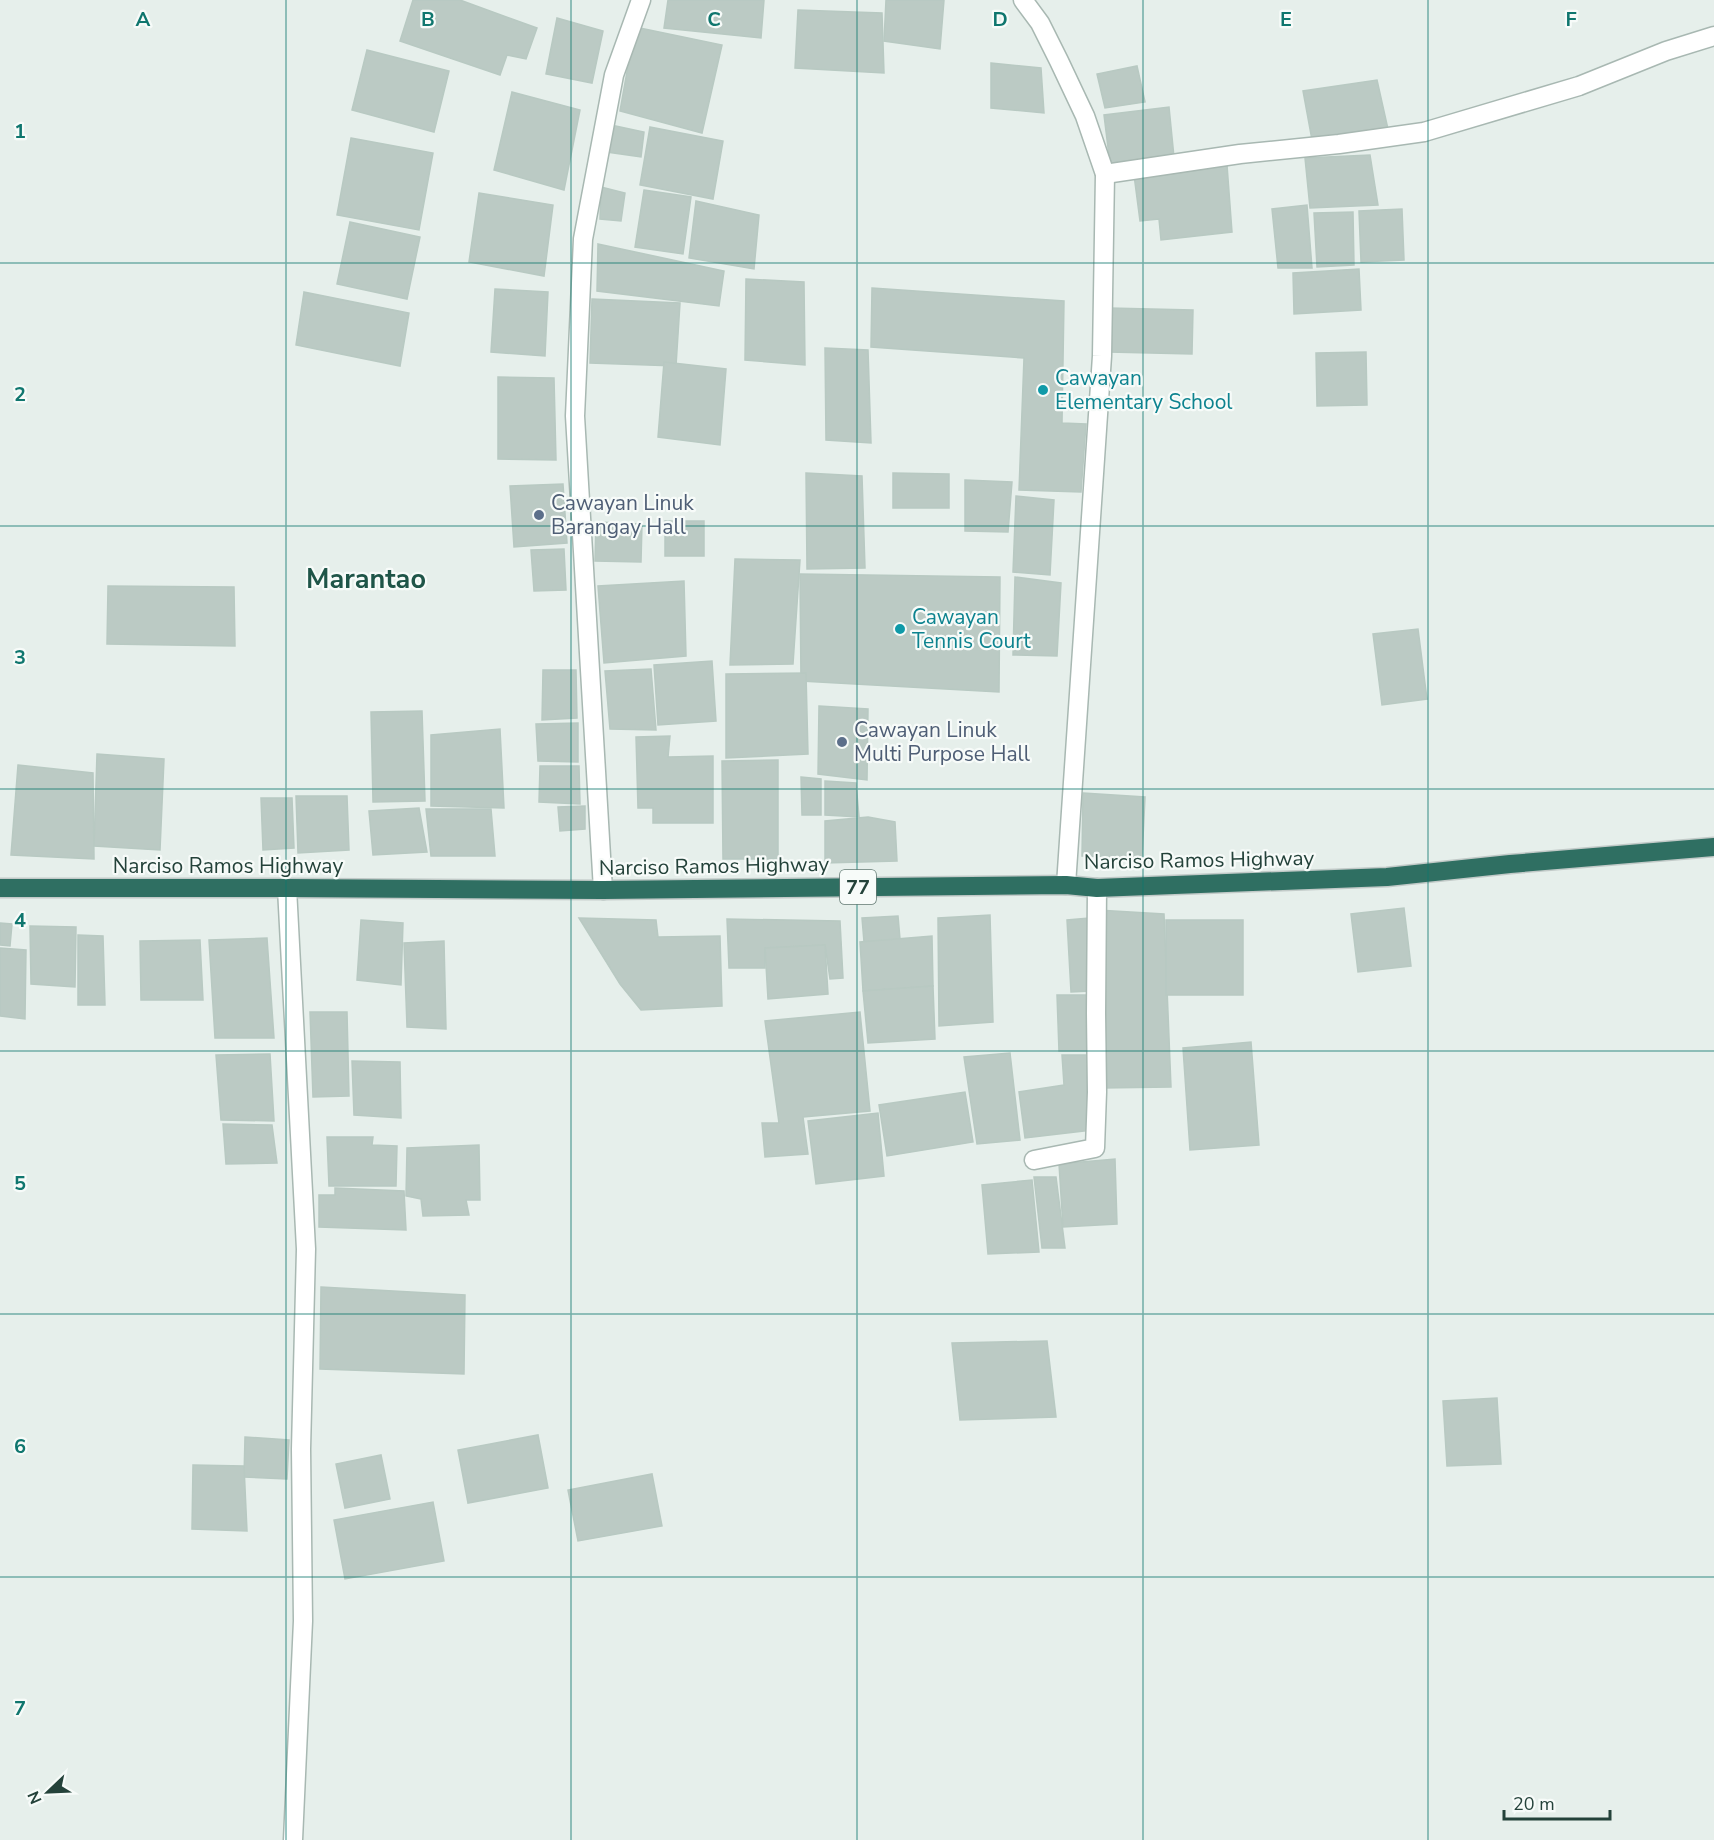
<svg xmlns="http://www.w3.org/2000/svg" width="1714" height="1840" font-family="'Nunito Sans',sans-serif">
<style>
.building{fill:#bbcac4;stroke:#b8c9c2;stroke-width:1.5}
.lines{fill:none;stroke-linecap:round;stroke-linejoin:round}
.minor-casing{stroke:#a8b8b2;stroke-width:21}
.highway-casing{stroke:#c2cac8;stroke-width:21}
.minor{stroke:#fff;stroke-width:18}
.highway{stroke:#2f6f62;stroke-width:18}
.grid{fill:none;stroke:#0f766e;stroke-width:1.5;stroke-opacity:0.55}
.culture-dot{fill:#0f9aa8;stroke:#f7fbf9;stroke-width:2}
.service-dot{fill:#5c6f8a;stroke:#f7fbf9;stroke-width:2}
.labels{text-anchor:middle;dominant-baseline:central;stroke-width:4.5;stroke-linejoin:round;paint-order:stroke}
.shield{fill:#f7fbf9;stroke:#637a73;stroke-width:1.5}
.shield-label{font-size:20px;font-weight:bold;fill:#24423a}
.culture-label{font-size:21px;fill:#0d838f;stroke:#f7fbf9;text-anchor:start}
.service-label{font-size:21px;fill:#4e5e75;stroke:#f7fbf9;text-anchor:start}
.street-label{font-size:21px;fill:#24423a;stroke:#f7fbf9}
.district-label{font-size:27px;font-weight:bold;fill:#1f5548;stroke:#f7fbf9}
.grid-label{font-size:20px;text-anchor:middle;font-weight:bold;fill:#0f766e;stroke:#f7fbf9;stroke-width:4.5;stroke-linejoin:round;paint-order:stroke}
</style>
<rect width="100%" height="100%" fill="#e6efeb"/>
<!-- building -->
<g class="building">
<polygon points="413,0 460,0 537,28 526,59 507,55 500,75 400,41"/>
<polygon points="668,0 764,0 761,38 664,28"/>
<polygon points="886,0 944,0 940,49 884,41"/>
<polygon points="798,10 882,13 884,73 795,68"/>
<polygon points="557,18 603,31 592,83 546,74"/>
<polygon points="635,27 722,45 702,133 620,111"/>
<polygon points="367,50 449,71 434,132 352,110"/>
<polygon points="991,63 1041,68 1044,113 991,108"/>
<polygon points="1137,66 1145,102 1105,108 1097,74"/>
<polygon points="1377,80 1388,129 1312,140 1303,91"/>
<polygon points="512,92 580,110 564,190 494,170"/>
<polygon points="1169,107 1174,157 1110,164 1104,115"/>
<polygon points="611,125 644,132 641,157 607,152"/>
<polygon points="650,127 723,141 713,199 640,185"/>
<polygon points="351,138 433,153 419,230 337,215"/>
<polygon points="1370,155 1378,205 1310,208 1305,158"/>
<polygon points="1227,165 1232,232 1161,240 1159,219 1140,221 1134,175"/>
<polygon points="601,187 625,193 621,221 600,219"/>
<polygon points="644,190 691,197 683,254 635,247"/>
<polygon points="479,193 553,205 544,276 469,262"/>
<polygon points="696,201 759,215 754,269 689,258"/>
<polygon points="1307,205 1312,268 1278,268 1272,209"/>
<polygon points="1402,209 1404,260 1361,262 1359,211"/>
<polygon points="1353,212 1354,265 1317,267 1314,213"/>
<polygon points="350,222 420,237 407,299 337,284"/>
<polygon points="598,244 724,271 719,306 597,291"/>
<polygon points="1359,269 1361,310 1294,314 1293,273"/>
<polygon points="746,279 804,282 805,365 745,360"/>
<polygon points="872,288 1064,301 1062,423 1086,424 1081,492 1019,490 1024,358 871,347"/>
<polygon points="495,289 548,292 545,356 491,352"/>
<polygon points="304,292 409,313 400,366 296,345"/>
<polygon points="592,299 680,303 676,366 590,363"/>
<polygon points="1109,308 1193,310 1192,354 1109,352"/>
<polygon points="825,348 868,350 871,443 826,440"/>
<polygon points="1366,352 1367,405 1317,406 1316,353"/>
<polygon points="664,362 726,369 720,445 658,437"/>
<polygon points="498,377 554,378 556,460 498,459"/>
<polygon points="806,473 862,476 865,568 807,569"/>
<polygon points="893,473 949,474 949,508 893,508"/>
<polygon points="965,480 1012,482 1008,532 965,531"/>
<polygon points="563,484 567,543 514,547 510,486"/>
<polygon points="1016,496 1054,500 1050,575 1013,572"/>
<rect x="665" y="521" width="39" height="35"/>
<polygon points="596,522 642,524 641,562 595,561"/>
<polygon points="564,549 566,590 534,591 531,550"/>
<polygon points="735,559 800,560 793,664 730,665"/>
<polygon points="800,574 1000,577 999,692 801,681"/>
<polygon points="1015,577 1061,583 1057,656 1013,655"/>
<polygon points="684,581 686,656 604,663 598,586"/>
<polygon points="108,586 234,587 235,646 107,644"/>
<polygon points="1418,629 1427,699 1382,705 1373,634"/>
<polygon points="712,661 716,721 658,725 654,665"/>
<polygon points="651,669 656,730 610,729 605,671"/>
<polygon points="543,670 576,670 577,718 542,720"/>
<polygon points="806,673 808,754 726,758 726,674"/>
<polygon points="819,706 868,709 867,780 818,774"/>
<polygon points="422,711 425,801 373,802 371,712"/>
<polygon points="578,723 578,762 538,761 536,724"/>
<polygon points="500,729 504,808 431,806 431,735"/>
<polygon points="670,736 668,757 713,756 713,823 653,823 653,808 638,808 636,737"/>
<polygon points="97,754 164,759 160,850 94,846"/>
<polygon points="778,760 778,859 723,859 722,761"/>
<polygon points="18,765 93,773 94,859 11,855"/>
<polygon points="540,766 579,766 580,804 539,802"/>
<polygon points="801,777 821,779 821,815 802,815"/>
<polygon points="825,781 856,783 859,817 825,815"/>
<polygon points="1083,793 1145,797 1142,858 1082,856"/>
<polygon points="296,796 347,796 349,850 298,853"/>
<polygon points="261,798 292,798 294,848 263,850"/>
<polygon points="585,806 585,829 560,831 558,807"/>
<polygon points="419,808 427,852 373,855 369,811"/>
<polygon points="426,809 491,809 495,856 431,856"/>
<polygon points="868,817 895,822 897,861 825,863 825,821"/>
<polygon points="1404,908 1411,966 1358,972 1351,914"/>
<polygon points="1097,910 1164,914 1171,1087 1102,1088"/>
<polygon points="990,915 993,1022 939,1026 938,918"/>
<polygon points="898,916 900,939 864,942 862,918"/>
<polygon points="579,918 656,920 658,937 720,936 722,1006 641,1010 620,984"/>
<polygon points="1089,918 1091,991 1071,992 1067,920"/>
<polygon points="727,919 840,921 843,978 830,979 825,945 765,948 765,968 729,968"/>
<polygon points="361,920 403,923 401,985 357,980"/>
<rect x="1166" y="920" width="77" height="75"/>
<polygon points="0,923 12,924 10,946 0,945"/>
<polygon points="30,926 76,927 75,987 31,984"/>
<polygon points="78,935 103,936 105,1005 78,1005"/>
<polygon points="932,936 933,986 863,991 860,942"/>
<polygon points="267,938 274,1038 215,1038 209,940"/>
<polygon points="200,940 203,1000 141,1000 140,941"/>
<polygon points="444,941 446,1029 407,1027 404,943"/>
<polygon points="825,945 828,994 768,999 765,948"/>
<polygon points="0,948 26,950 25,1019 0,1016"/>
<polygon points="933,986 935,1039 868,1043 863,991"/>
<polygon points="1057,995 1092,995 1093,1051 1059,1051"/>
<polygon points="310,1012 347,1012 349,1096 313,1097"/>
<polygon points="860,1012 870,1111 803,1117 808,1154 765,1157 762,1123 779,1123 765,1021"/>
<polygon points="1251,1042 1259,1145 1190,1150 1183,1048"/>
<polygon points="1010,1053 1020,1140 977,1144 964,1057"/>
<polygon points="270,1054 274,1121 221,1120 216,1055"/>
<polygon points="1062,1055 1092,1055 1092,1130 1025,1138 1019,1092 1064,1085"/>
<polygon points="352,1061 400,1062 401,1118 354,1115"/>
<polygon points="965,1092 973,1142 887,1156 879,1105"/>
<polygon points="878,1113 884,1176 816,1184 808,1121"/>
<polygon points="223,1124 272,1125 277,1163 226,1164"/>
<polygon points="327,1137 373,1137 372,1145 397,1146 396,1186 329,1186"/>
<polygon points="479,1145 480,1200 466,1200 469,1215 423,1216 421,1199 406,1196 407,1148"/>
<polygon points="1115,1159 1117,1224 1063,1227 1059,1164"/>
<polygon points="1034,1177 1056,1177 1065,1248 1042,1248"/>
<polygon points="1032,1180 1039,1252 988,1254 982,1185"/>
<polygon points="335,1188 404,1191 406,1230 319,1227 319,1195 335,1195"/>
<polygon points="321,1287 465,1295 464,1374 320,1369"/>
<polygon points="1047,1341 1056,1417 960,1420 952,1343"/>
<polygon points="1497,1398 1501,1464 1447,1466 1443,1401"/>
<polygon points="538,1435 548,1488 468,1503 458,1450"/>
<polygon points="245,1437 289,1440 287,1479 244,1477"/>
<polygon points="381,1455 390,1499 345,1508 336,1464"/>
<polygon points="193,1465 244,1466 247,1531 192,1529"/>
<polygon points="652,1474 662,1526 578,1541 568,1490"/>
<polygon points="433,1502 444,1561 345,1579 334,1520"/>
</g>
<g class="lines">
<defs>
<g id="minor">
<polyline points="1023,0 1040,23 1059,61 1085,116 1105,174 1102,356 1066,885"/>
<polyline points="1105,174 1240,154 1339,144 1424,132 1579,86 1666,51 1714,36"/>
<polyline points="287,888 306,1249 301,1449 303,1621 293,1840"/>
<polyline points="603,890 575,416 583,239 614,75 641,0"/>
<polyline points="1034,1160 1095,1148 1097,1092 1096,1013 1097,888"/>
</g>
<polyline id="highway" points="0,888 287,888 603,890 1066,885 1097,888 1387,877 1510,864 1714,847"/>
</defs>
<!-- minor casing -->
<use href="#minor" class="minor-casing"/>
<!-- highway casing -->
<use href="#highway" class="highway-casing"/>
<!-- minor -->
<use href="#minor" class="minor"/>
<!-- highway -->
<use href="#highway" class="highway"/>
</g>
<!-- grid -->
<path class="grid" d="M286,0v1840M571,0v1840M857,0v1840M1143,0v1840M1428,0v1840M0,263h1714M0,526h1714M0,789h1714M0,1051h1714M0,1314h1714M0,1577h1714"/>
<!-- markers -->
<g class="culture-dot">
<circle cx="1043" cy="390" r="6"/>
<circle cx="900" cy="629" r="6"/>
</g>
<g class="service-dot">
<circle cx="539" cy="515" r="6"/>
<circle cx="842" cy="742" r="6"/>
</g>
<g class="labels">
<!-- shield labels -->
<rect class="shield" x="840" y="870" width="36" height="34" rx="4.5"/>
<g class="shield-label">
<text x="858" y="887">77</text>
</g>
<!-- culture labels -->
<g class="culture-label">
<text x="1055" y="378">Cawayan<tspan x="1055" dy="24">Elementary School</tspan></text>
<text x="912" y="617">Cawayan<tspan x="912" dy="24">Tennis Court</tspan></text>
</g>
<!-- service labels -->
<g class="service-label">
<text x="551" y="503">Cawayan Linuk<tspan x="551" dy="24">Barangay Hall</tspan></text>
<text x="854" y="730">Cawayan Linuk<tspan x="854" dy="24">Multi Purpose Hall</tspan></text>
</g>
<!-- street labels -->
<g class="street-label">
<text transform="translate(1199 860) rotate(-1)">Narciso Ramos Highway</text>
<text x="228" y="866">Narciso Ramos Highway</text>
<text transform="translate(714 866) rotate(-1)">Narciso Ramos Highway</text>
</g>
<!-- district labels -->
<g class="district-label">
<text x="366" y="579">Marantao</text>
</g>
</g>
<g class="grid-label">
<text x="143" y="26">A</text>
<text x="428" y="26">B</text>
<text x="714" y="26">C</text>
<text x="1000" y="26">D</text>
<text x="1286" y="26">E</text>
<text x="1571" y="26">F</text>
<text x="20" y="138">1</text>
<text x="20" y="401">2</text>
<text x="20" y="664">3</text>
<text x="20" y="927">4</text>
<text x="20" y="1190">5</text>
<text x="20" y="1453">6</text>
<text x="20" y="1715">7</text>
</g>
<!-- north arrow -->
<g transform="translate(48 1792) rotate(247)" stroke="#f7fbf9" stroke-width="4.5" paint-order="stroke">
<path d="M0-4.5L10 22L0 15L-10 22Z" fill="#24423a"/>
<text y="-9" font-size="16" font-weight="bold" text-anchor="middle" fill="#24423a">N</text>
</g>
<!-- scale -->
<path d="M1504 1810v9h106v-9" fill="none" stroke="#24423a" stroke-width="3"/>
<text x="1513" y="1810" font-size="18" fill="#24423a" stroke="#f7fbf9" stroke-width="4.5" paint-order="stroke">20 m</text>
</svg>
